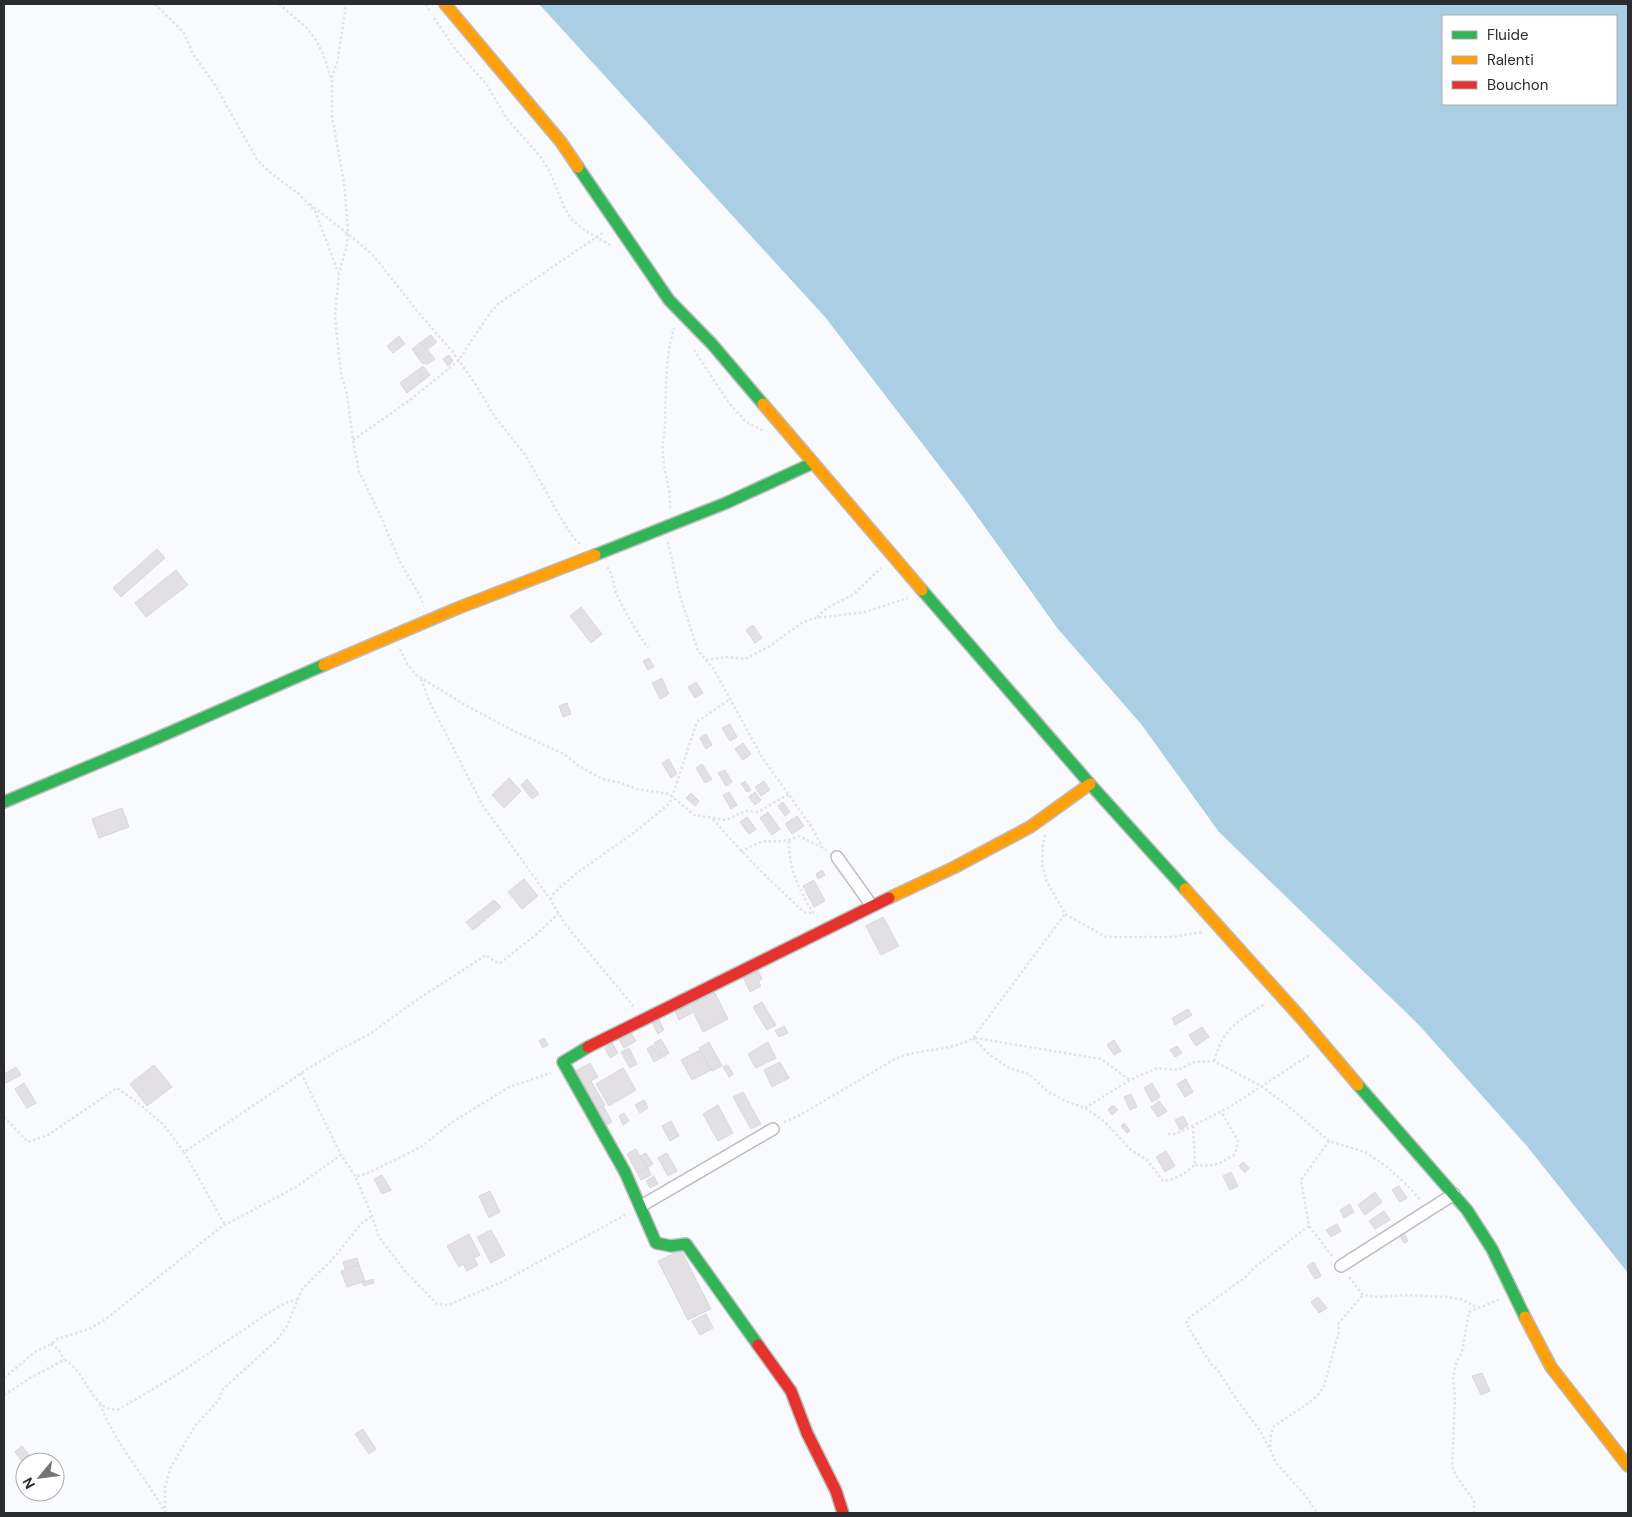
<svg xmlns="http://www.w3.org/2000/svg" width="1632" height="1517" font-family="'DM Sans',sans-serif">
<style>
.water{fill:#aacfe4;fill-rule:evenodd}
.building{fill:#e2e0e3;stroke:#dad8db}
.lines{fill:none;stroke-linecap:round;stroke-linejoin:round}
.street-casing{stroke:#bcbcc0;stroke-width:14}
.fast-casing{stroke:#bcbcc0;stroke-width:14}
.slow-casing{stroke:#bcbcc0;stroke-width:14}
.jam-casing{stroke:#bcbcc0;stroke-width:14}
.path{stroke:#e3e3e4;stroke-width:2.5;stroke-dasharray:2.5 2.5;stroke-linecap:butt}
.street{stroke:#fefeff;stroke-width:11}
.fast{stroke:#30b455;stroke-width:11}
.slow{stroke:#ff9f0a;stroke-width:11}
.jam{stroke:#e5322d;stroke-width:11}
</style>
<rect width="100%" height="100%" fill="#f9fafd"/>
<!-- water -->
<path class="water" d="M539,4h1089v1269l-102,-128 -108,-121 -199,-192 -78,-108 -83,-95 -94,-131 -139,-181zM1443,16h173v88h-173z"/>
<!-- building -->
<g class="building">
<polygon points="431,335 437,342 427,350 421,342"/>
<polygon points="399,336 405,344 393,353 387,346"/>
<polygon points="421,342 435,359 428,364 422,363 412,349"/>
<polygon points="449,355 453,361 448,366 443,359"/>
<polygon points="423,366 430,375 407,393 400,383"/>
<polygon points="157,549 165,558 121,597 113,588"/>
<polygon points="176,570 188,585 146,617 135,603"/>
<polygon points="581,607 602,634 591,643 570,616"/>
<polygon points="753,625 762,638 755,643 746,630"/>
<polygon points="649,658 654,667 648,670 643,661"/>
<polygon points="662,678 669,694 660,699 652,683"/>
<polygon points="696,682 703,693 695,698 688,687"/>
<polygon points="567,703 571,714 563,717 559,706"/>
<polygon points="730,724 737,737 730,741 722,728"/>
<polygon points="706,734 712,745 706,749 700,738"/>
<polygon points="743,743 751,754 743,760 735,749"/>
<polygon points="669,759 677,774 671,778 662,763"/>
<polygon points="702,764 712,779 705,783 696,768"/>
<polygon points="725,770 732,782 726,786 718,773"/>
<polygon points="509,778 521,791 504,808 492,795"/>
<polygon points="527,779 539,794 532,799 521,785"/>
<polygon points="745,781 751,790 747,792 741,784"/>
<polygon points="764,781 770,790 761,796 755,787"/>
<polygon points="729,792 737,805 731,809 723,795"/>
<polygon points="755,792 761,800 755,805 749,797"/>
<polygon points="691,793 699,801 695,806 686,798"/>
<polygon points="783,802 790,812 785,816 778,806"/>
<polygon points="122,808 129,827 99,838 92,819"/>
<polygon points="768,812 780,829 772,835 760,818"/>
<polygon points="797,816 804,826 792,834 785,824"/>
<polygon points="747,817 756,829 749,834 740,822"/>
<polygon points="822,870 825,875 818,879 816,874"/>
<polygon points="524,879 538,896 522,909 508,892"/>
<polygon points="814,880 825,901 814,907 803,886"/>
<polygon points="494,900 501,907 473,930 466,922"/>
<polygon points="883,917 899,946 881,955 866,926"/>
<polygon points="758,970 762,979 758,981 761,986 750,992 743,977"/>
<polygon points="715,993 728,1019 703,1032 690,1005"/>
<polygon points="762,1002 776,1025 767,1030 753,1007"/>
<polygon points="688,1005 692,1013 679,1020 675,1011"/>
<polygon points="1188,1009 1192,1015 1175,1025 1172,1018"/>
<polygon points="658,1018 664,1030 658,1034 652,1022"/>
<polygon points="784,1026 788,1033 779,1037 775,1031"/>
<polygon points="1202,1027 1209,1037 1196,1046 1189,1035"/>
<polygon points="631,1033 636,1041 624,1048 619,1039"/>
<polygon points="544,1038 548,1045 543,1048 539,1041"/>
<polygon points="661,1039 669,1053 662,1058 654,1043"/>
<polygon points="1114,1040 1121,1051 1114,1055 1107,1045"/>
<polygon points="709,1042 722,1066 712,1071 699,1048"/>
<polygon points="768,1042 776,1058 756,1068 748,1054"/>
<polygon points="612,1043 618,1053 610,1058 605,1048"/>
<polygon points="653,1045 661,1058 654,1062 647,1049"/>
<polygon points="1177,1046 1182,1053 1175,1057 1170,1050"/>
<polygon points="629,1048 637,1064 630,1068 621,1052"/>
<polygon points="700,1050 711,1070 692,1080 681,1060"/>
<polygon points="780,1062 789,1078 772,1087 764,1070"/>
<polygon points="590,1063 598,1077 591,1081 605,1105 596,1110 574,1072"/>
<polygon points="154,1065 172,1087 147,1106 130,1084"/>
<polygon points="728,1065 733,1074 729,1077 723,1067"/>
<polygon points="16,1067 21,1075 4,1084 4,1074"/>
<polygon points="623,1068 636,1090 609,1106 596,1084"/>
<polygon points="1186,1079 1193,1092 1185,1097 1177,1084"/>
<polygon points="24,1083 36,1103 27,1108 15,1089"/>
<polygon points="1152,1083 1160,1097 1152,1102 1144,1088"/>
<polygon points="743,1092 761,1124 751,1129 733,1097"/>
<polygon points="1131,1094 1137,1107 1130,1110 1124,1097"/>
<polygon points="644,1100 648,1108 640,1113 635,1105"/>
<polygon points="1159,1101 1167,1111 1158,1117 1151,1107"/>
<polygon points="718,1105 733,1133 718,1141 703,1114"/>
<polygon points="1113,1105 1118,1110 1112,1115 1108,1110"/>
<polygon points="603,1106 612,1122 605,1126 596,1110"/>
<polygon points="624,1113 629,1121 623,1125 619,1116"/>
<polygon points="1183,1116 1188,1125 1180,1130 1175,1120"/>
<polygon points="671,1121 679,1136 670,1141 662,1126"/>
<polygon points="1124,1123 1130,1131 1127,1133 1121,1126"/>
<polygon points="636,1149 647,1168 637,1173 627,1154"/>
<polygon points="1166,1151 1175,1166 1165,1172 1156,1157"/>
<polygon points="646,1153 653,1164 647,1168 640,1156"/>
<polygon points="667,1153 677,1171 668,1176 658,1158"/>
<polygon points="1243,1162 1249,1168 1245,1173 1239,1166"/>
<polygon points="648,1168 651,1175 641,1180 638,1174"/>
<polygon points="1231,1172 1238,1186 1230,1190 1223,1176"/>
<polygon points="382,1175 391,1190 382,1194 374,1179"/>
<polygon points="654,1176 658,1184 650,1188 646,1181"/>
<polygon points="1399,1186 1407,1198 1400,1202 1392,1190"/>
<polygon points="490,1191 500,1212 489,1218 479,1196"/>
<polygon points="1375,1192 1382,1202 1365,1215 1358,1205"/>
<polygon points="1350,1204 1354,1212 1344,1218 1340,1210"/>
<polygon points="1384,1211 1390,1220 1375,1229 1369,1221"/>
<polygon points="1337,1224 1341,1231 1331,1237 1326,1230"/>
<polygon points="491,1230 505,1255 491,1263 477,1237"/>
<polygon points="469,1234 480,1255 474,1258 478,1265 467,1271 463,1264 459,1267 447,1246"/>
<polygon points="1404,1234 1408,1241 1404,1243 1400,1236"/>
<polygon points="681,1250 711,1309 688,1320 658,1261"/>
<polygon points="357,1258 359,1265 345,1269 343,1262"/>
<polygon points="1314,1262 1321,1276 1315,1279 1307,1266"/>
<polygon points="359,1265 365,1281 347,1287 341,1271"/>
<polygon points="373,1279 374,1283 364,1286 362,1283"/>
<polygon points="1318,1297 1327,1308 1319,1313 1311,1302"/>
<polygon points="706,1314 713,1328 700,1335 692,1321"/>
<polygon points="1482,1373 1490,1391 1481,1395 1472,1376"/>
<polygon points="363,1429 376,1449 369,1454 355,1434"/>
<polygon points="22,1446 34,1462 25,1462 25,1466 15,1452"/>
</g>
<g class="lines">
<defs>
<g id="street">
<polyline points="837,857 872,906"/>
<polyline points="641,1206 773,1129"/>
<polyline points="1341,1266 1454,1194"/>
</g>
<g id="fast">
<polyline points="578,167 669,300 712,344 763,404"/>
<polyline points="595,555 726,503 813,463"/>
<polyline points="922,590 1090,784 1185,889"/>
<polyline points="4,802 157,738 324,665"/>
<polyline points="588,1047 563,1062 625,1172 656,1243 671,1246 686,1244 758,1345"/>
<polyline points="1358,1085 1467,1210 1492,1249 1525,1317"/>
</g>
<g id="slow">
<polyline points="445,4 561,142 578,167"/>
<polyline points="763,404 922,590"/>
<polyline points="324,665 458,608 595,555"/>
<polyline points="1185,889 1302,1019 1358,1085"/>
<polyline points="889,898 955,867 1030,827 1090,784"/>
<polyline points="1525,1317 1551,1367 1628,1466"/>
</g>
<g id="jam">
<polyline points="588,1047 889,898"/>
<polyline points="758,1345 791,1391 807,1433 836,1491 843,1513"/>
</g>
</defs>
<!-- street casing -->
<use href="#street" class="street-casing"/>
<!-- fast casing -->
<use href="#fast" class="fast-casing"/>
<!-- slow casing -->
<use href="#slow" class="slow-casing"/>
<!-- jam casing -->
<use href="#jam" class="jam-casing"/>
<!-- path -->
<g class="path">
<polyline points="155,4 184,33 193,54 215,85 258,161 272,174 299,194 315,211 338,272"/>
<polyline points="279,4 307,28 316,40 323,54 332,81 332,116 344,183 348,228 347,245 339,273 335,317 341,374 347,394 353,441 359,471 381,517 399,560 421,598 424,606"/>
<polyline points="426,4 430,11"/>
<polyline points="434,18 456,50 487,85 507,119 540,156 550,172 565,209 573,221 586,231 612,246"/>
<polyline points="332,78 338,59 346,4"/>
<polyline points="310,204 359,243 374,256 417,311 452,351 476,385 495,417 526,456 558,513 573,537 580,544"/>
<polyline points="694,350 729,403 746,422 764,431"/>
<polyline points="353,440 410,400 458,361 490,313 498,304 604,232"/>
<path d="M670,508c1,-19 -7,-38 -7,-57 -1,-9 2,-18 2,-27 1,-32 0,-66 9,-96"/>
<polyline points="668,542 680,596 698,651 713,668 762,757 811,826 822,847 827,850"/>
<path d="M607,567c6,8 6,17 9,26 9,19 20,38 32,55"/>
<polyline points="817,617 827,608 854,594 881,568"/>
<polyline points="400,649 406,662 416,675 467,706 514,731 564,754 579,766 602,779 618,782 637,789 669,794 694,815 726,820 745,811 758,812 789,794"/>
<polyline points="706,660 727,657 745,659 770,646 803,622 816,618 865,612 908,598"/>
<polyline points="421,679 429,701 483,806 550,899 565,924 635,1008"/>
<path d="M713,819c28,33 58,63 90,92l4,2h6"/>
<polyline points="1045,835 1043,844 1042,863 1046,880 1065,914 1106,937 1172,937 1203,932"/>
<path d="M789,841c-1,26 11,51 25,73"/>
<path d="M741,852c7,-4 18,-11 27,-11 11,1 21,0 31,-5l22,11"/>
<polyline points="550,899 555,892 578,872 635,832 670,803 697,722 730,699"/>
<path d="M973,1038l17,17 19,13 20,6 18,17 18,10 20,7 20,14 26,28 16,10 16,21c12,-1 24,-8 32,-17l-2,-38"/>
<polyline points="975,1038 1101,1059 1130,1080"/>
<path d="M1214,1061c10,-35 24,-39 52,-58"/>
<polyline points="301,1073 341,1155"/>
<polyline points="1085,1108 1130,1080 1157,1068 1178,1070 1194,1062 1214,1061 1261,1086 1287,1105 1329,1141 1365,1152 1386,1166 1409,1187 1420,1200"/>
<polyline points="4,1117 28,1142 48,1135 117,1088 138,1103 164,1125 184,1152 306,1070 335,1052 370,1034 415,1001 486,955 494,961 500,963 538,933 558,914"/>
<path d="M784,1122l16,-7 95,-56c28,-12 52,-6 78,-21l92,-124"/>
<polyline points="1168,1134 1176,1134 1228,1108 1311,1054"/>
<polyline points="1329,1141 1301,1180 1309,1226 1333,1257"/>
<polyline points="184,1152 225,1225"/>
<path d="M1195,1165c19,2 25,-1 40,-11l3,-13 -17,-30"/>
<polyline points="356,1178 372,1216 379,1237 405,1271 437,1304 448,1305 502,1282 627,1214"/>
<polyline points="1309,1226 1255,1267 1247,1276 1189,1318 1186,1323 1204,1353 1211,1364 1217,1369 1237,1400 1261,1432 1277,1464 1305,1495 1317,1513"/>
<polyline points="1349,1277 1363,1295 1378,1297 1408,1295 1446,1297 1461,1299 1478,1308"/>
<polyline points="51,1344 59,1350 64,1360"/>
<polyline points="4,1378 35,1352 51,1344 57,1339 89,1329 106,1319 221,1227 296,1187 341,1155 356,1177 368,1173 421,1147 451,1123 509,1087 551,1073"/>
<path d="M4,1395l26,-17 34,-18c21,8 29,55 55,49l56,-33 98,-66 12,-7 13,-4"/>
<path d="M100,1404c15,39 43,70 64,106"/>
<polyline points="1270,1447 1271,1435 1274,1426 1306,1405 1317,1396 1324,1386 1339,1331 1338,1324 1363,1295"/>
<polyline points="165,1513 165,1487 171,1467 195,1426 219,1400 222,1390 277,1340 287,1326 302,1289 331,1261 362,1223 372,1216"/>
<polyline points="1474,1513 1474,1501 1455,1474 1452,1466 1455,1397 1453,1377 1457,1361 1462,1352 1469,1312 1500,1299"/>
</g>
<!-- street -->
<use href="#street" class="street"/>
<!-- fast -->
<use href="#fast" class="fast"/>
<!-- slow -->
<use href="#slow" class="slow"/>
<!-- jam -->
<use href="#jam" class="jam"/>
</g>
<!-- border -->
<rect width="1632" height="1517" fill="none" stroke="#2b2c30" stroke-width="10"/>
<!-- legend -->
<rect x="1442" y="15" width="175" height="90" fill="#ffffff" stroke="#aaabac"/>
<rect x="1452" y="31" width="25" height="8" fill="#30b455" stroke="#aaabac"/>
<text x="1487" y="40" font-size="15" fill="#2b2c30">Fluide</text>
<rect x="1452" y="56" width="25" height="8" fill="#ff9f0a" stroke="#aaabac"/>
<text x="1487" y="65" font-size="15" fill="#2b2c30">Ralenti</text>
<rect x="1452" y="81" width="25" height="8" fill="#e5322d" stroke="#aaabac"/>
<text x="1487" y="90" font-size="15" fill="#2b2c30">Bouchon</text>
<!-- north arrow -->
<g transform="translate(40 1477) rotate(241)"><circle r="24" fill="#ffffff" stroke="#aaabac"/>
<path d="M0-4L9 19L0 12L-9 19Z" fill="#737478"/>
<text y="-8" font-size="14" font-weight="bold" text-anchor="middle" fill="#2b2c30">N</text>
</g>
</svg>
